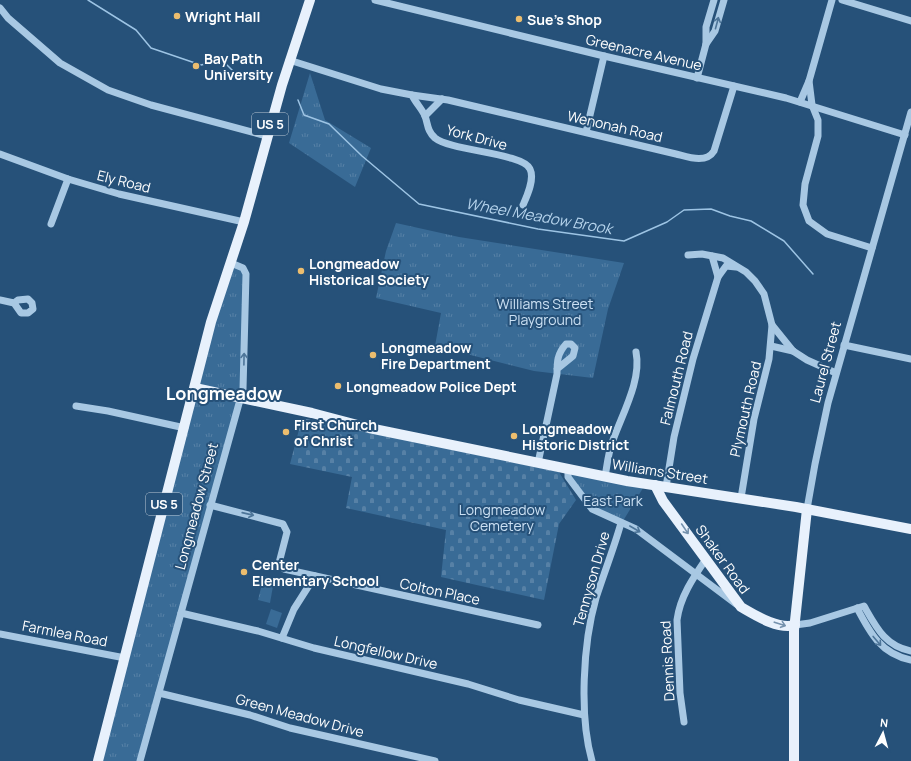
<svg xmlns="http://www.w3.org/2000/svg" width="911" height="761" font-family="Manrope,sans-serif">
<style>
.grass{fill:#396b96}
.cemetery{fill:url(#cemetery-stones)}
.park{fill:url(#park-tufts)}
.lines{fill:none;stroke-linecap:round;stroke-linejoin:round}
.stream{stroke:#9dc4e4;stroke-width:1.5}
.minor{stroke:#a8c8e3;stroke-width:7}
.major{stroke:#e8f1fc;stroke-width:10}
.oneway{stroke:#4d7599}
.oneway2{stroke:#7491ad}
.poi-dot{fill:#ecbd6e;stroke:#265179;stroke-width:1.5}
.labels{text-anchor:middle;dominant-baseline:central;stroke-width:4;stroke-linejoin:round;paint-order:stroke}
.shield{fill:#265179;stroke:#becbd7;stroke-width:1}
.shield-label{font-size:13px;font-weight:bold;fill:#fff}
.poi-label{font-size:14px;font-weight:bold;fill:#fff;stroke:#265179;text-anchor:start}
.street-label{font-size:14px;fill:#fff;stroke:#265179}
.park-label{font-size:14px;fill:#cbe0f3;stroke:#265179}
.water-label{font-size:15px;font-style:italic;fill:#b4d2eb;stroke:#265179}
.district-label{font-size:18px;font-weight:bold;fill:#fff;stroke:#265179}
</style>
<defs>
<pattern id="cemetery-stones" width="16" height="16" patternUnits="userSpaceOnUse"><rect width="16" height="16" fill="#396b96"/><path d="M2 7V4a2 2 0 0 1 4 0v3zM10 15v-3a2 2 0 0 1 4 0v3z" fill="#5781a6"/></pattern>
<pattern id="park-tufts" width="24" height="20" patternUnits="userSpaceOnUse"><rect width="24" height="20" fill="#396b96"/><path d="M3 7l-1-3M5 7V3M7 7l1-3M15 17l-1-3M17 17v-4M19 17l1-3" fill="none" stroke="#5781a6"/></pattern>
</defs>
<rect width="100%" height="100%" fill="#265179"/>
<!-- grass -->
<polygon class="grass" points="271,609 282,613 277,628 266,624"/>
<!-- cemetery -->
<polygon class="cemetery" points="302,418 559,472 576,500 559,524 544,600 441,577 446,530 346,508 352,477 290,464"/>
<!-- park -->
<g class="park">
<polygon points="310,73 325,120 371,148 355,187 289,143"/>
<polygon points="396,223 459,237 624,263 608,309 593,378 534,371 435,346 441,313 376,298 386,251"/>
<polygon points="231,263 243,268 244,378 140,761 98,761"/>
<polygon points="572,474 643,488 623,521 591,506 571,477"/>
<polygon points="264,576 269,577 273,586 270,603 258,600"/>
</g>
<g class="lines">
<!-- stream -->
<g class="stream">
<polyline points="88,0 136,30 151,48 201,65 222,60 238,76 259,79"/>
<polyline points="298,100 304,115 329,124 362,156 419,204 538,229 624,241 667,222 684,210 711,209 730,216 751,221 784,241 813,274"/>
</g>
<!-- minor -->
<g class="minor">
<polyline points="375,0 604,56 786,98 905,135"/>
<polyline points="832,0 809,81 812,105 818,120 818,136 805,184 803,205 809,221 827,234 872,248"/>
<polyline points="842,0 911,21"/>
<polyline points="0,8 8,18 60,63 108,90 151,105 267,136"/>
<polyline points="706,44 715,31 724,0"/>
<path d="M289,60l92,29 31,6c3,7 10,14 13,21 3,8 2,15 10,22 16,13 88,15 95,31 5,10 -3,27 -7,36"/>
<polyline points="697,78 706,44 706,27 714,0"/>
<path d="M412,95l36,5 228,54c12,3 30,10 38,-3l20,-65"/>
<polyline points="800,102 809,81"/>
<polyline points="425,116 442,99"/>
<polyline points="586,132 604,56"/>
<polyline points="0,154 68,179 119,194 244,222"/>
<polyline points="51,224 68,179"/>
<polyline points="688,255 702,254 723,258 746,272 755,281 764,294 772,325 793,351 807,360 836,373"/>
<polyline points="718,277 726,266 736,267"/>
<polyline points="0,300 14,303 18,300 28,299 32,303 33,309 28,313 21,313 14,303"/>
<polyline points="844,345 911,359"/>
<polyline points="771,346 793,351"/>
<polyline points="76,406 108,411 185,428"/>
<path d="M538,463l19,-89c0,-12 0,-20 9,-30h5l4,4 -2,8 -16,13"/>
<polyline points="568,469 568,477 592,509 636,529 736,604"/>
<path d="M605,477c2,-11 3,-23 7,-34 9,-27 30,-62 24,-91"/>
<polyline points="666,487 674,437 693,359 718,277 712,256"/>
<polyline points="741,498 754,419 769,359 772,325"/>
<polyline points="210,505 283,524 287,532 279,563 284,569 538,625"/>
<polyline points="807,509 815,464 828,403 911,112"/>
<path d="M857,608c13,25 24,46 54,52"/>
<polyline points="181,613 258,631 314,648 468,684 519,700 584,715"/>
<path d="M795,625l15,-2 54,-17c12,21 21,40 47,45"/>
<polyline points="0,634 125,658"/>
<polyline points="282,638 294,609 315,576"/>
<polyline points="159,693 250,715 290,728 435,761"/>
<path d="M684,722l-4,-29 -3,-73c3,-23 16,-42 29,-61"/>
<polyline points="140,761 243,389 246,274 243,268 231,263"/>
<path d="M592,761c-13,-45 -9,-118 4,-163 8,-25 18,-50 25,-75"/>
</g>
<!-- major -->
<g class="major">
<polyline points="195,388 312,413 369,428 627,481 796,507 911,529"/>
<path d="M655,485l8,16 78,106c14,8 37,23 54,18"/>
<polyline points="98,761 211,322 244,222 282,85 310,0"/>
<polyline points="794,761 794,630 807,509"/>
</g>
</g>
<!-- one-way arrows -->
<defs><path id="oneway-shaft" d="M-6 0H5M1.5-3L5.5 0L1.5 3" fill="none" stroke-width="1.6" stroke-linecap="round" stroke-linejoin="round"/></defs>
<g class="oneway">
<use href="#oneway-shaft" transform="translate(717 23) rotate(-75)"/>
<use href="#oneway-shaft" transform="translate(244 359) rotate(-89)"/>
<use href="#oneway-shaft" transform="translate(248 514) rotate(13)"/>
<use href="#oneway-shaft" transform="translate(635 529) rotate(30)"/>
<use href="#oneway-shaft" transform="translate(877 641) rotate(50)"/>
</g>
<g class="oneway2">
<use href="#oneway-shaft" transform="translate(685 529) rotate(56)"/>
<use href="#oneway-shaft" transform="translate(780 624) rotate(18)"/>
</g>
<!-- markers -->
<g class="poi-dot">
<circle cx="177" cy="16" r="4"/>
<circle cx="519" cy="19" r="4"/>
<circle cx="196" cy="66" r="4"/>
<circle cx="301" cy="271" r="4"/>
<circle cx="373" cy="355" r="4"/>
<circle cx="338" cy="386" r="4"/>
<circle cx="286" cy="432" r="4"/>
<circle cx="514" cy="436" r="4"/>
<circle cx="244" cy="572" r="4"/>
</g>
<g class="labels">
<!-- shield labels -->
<g class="shield">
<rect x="252" y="113" width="36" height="22" rx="3"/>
<rect x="146" y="493" width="36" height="22" rx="3"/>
</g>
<g class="shield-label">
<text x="270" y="124">US 5</text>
<text x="164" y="504">US 5</text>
</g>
<!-- poi labels -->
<g class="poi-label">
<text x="185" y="16">Wright Hall</text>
<text x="527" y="19">Sue's Shop</text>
<text x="204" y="58">Bay Path<tspan x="204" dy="16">University</tspan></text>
<text x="309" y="263">Longmeadow<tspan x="309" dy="16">Historical Society</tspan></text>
<text x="381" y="347">Longmeadow<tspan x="381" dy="16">Fire Department</tspan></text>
<text x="346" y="386">Longmeadow Police Dept</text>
<text x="294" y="424">First Church<tspan x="294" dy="16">of Christ</tspan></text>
<text x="522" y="428">Longmeadow<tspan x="522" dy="16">Historic District</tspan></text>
<text x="252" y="564">Center<tspan x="252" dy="16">Elementary School</tspan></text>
</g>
<!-- street labels -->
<g class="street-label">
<text transform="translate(644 52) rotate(13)">Greenacre Avenue</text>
<text transform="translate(615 126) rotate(13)">Wenonah Road</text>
<text transform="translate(477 137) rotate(15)">York Drive</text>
<text transform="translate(124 181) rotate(14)">Ely Road</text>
<text transform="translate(825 362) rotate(-75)">Laurel Street</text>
<text transform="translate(676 378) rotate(-76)">Falmouth Road</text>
<text transform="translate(745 409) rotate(-77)">Plymouth Road</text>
<text transform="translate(660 471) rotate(9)">Williams Street</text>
<text transform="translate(196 506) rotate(-75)">Longmeadow Street</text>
<text transform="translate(723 559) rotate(54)">Shaker Road</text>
<text transform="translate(591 579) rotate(-74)">Tennyson Drive</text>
<text transform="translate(440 591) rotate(12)">Colton Place</text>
<text transform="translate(65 633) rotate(11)">Farmlea Road</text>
<text transform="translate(386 652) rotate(13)">Longfellow Drive</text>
<text transform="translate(667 661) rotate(-93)">Dennis Road</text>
<text transform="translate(300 715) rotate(15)">Green Meadow Drive</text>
</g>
<!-- park labels -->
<g class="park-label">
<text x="545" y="303">Williams Street<tspan x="545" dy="16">Playground</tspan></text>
<text x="613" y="500">East Park</text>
<text x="502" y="509">Longmeadow<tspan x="502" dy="16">Cemetery</tspan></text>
</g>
<!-- water labels -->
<g class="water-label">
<text transform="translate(539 216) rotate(10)">Wheel Meadow Brook</text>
</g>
<!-- district labels -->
<g class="district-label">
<text x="224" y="393">Longmeadow</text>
</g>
</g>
<!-- north arrow -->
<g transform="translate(883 733) rotate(6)" stroke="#265179" stroke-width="3" paint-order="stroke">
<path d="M0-3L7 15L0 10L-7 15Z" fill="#ffffff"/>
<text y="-6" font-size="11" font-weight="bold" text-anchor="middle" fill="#ffffff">N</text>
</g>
</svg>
